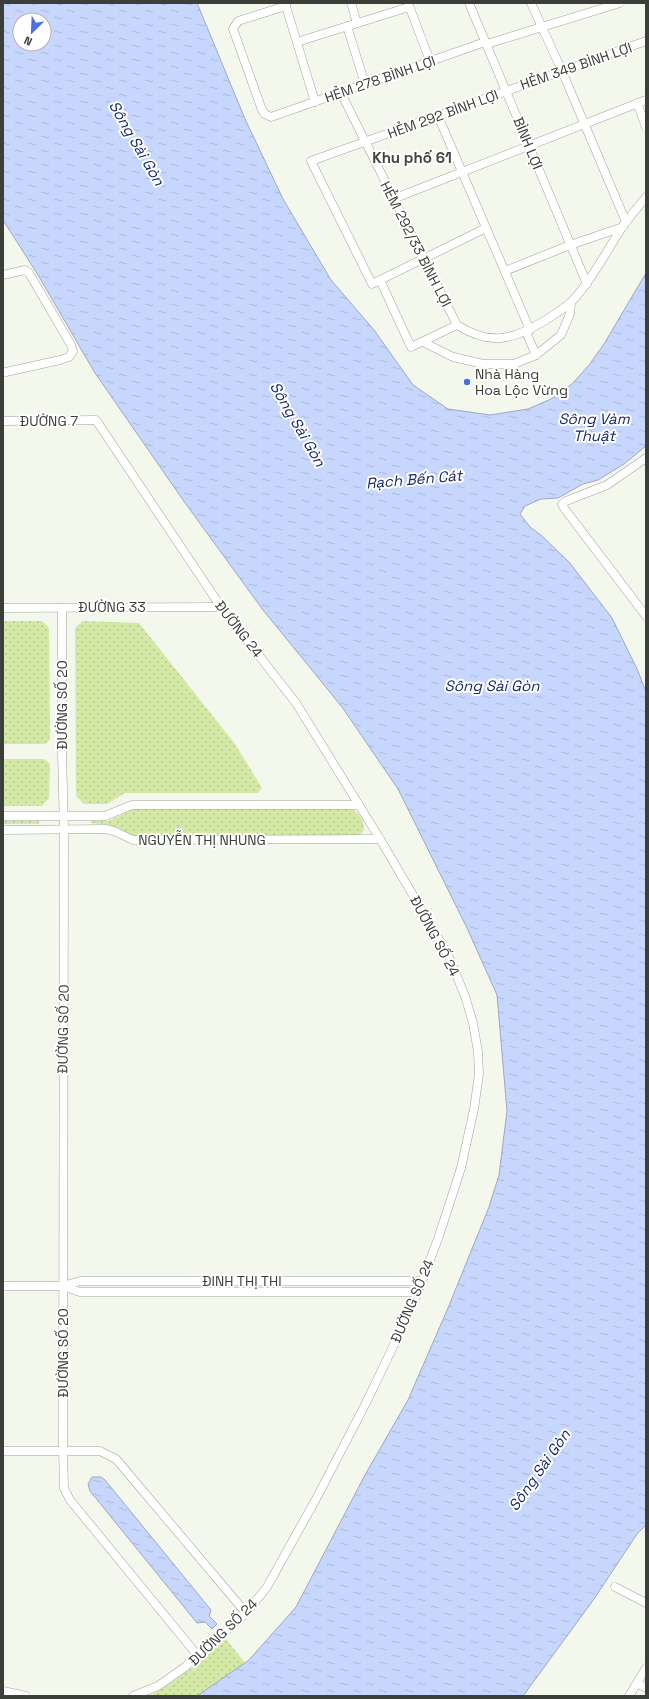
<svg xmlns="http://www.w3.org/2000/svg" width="649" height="1699" font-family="'Space Grotesk',sans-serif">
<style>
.green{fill:url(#green-dots)}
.water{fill:url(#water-ripples);stroke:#9da8c2;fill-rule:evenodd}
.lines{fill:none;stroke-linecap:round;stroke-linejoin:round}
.minor-casing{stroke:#a0a399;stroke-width:9}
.minor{stroke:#fff;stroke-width:8}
.poi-dot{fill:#4c6ee2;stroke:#fff;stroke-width:1.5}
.labels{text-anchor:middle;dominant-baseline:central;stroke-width:4;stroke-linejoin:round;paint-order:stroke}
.street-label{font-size:14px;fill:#3c3e3a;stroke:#fff}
.poi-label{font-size:14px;fill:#3c3e3a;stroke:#fff;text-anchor:start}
.water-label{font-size:15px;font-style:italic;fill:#16276d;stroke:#fff}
.neighbourhood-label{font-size:15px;font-weight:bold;fill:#43453d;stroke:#fff}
</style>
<defs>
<pattern id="green-dots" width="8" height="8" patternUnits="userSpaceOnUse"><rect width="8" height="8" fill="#d4e9a5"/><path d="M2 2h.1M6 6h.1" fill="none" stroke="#b7c98f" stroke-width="1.8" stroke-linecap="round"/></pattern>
<pattern id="water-ripples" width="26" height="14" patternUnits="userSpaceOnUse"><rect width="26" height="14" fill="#c7d6fd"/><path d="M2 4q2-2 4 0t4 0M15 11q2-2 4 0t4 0" fill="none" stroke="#acb9da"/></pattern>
</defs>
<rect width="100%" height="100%" fill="#f3f7ec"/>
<!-- green -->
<g class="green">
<polygon points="3,621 42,621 49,628 50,740 45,744 3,744"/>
<polygon points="83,621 139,623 235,744 262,788 258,793 125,793 107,804 84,804 76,796 75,628"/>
<polygon points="3,759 44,759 50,764 49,798 42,806 3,806"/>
<path d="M348,808c10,2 19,15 15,24l-4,3 -225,1 -24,-11 -20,-2 2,-2h16l26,-12z"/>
<rect x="3" y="821" width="36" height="3"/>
<path d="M226,1639l19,24 -48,33h-48c29,-15 52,-36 77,-57z"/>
</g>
<!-- water -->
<g class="water">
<path d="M3,3h194l48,116 38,80 48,81 43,50 39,55 35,24 42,6 38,-6 23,-10 21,-15 17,-19 15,-21 42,-71v173l-22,18 -26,16 -15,4 -25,14 -17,1 -16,7 -5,8 10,13 12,9 27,26 43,56 26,53 8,21v833l-9,9 -43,65 -71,97h-326l52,-36 47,-53 69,-132 43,-75 40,-92 41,-101 10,-32 8,-64 -10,-116 -30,-67 -69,-139 -56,-82 -79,-97 -80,-110 -88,-127 -57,-98 -35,-55zM20,20h24v24h-24z"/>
<polygon points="92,1477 101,1477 105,1480 211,1610 209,1616 217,1624 212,1629 205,1622 197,1623 90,1491 88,1484"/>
</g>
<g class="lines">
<defs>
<g id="minor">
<polyline points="285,3 315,102"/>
<polyline points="351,3 357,23"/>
<polyline points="408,3 430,61"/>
<polyline points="469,3 587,284"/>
<polyline points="531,3 562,71 626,222"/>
<polyline points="286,6 238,21 233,29 262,110 265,114 271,117 485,42"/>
<polyline points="347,26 365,84"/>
<polyline points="297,42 409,7"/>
<polyline points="487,44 620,3"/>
<path d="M341,93l116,232c33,21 56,15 87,-4 11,-7 22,-13 30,-22 20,-22 33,-49 49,-73 7,-10 15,-19 23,-29"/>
<polyline points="637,103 646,127"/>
<polyline points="438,116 530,330"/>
<polyline points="393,199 646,100"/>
<polyline points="486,228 372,284 311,161 646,41"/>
<polyline points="505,271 570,245 623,227"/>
<polyline points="3,275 25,270 29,273 71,345 73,351 69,357 60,360 6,372"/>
<polyline points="380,280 411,347 457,325"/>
<polyline points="526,332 536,355"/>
<polyline points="423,342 453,357 483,364 514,364 536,355 561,335 570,314 571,303"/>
<polyline points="3,421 96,420 221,607 296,703 380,839 448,955 465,996 473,1023 478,1052 479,1074 474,1109 461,1168 439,1236 418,1292 391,1351 365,1405 316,1499 267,1587 246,1613 185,1667 158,1686 133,1696"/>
<polyline points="646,458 607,485 566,501 562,504 564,508 646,616"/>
<polyline points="3,608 221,607"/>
<polyline points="62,608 62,751 64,830 63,1451 64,1488 70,1500 198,1656"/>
<polyline points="3,816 105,816 132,805 359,805"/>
<polyline points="3,830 105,829 114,831 133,840 380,839"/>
<polyline points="3,1286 63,1286 80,1281 422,1281"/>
<polyline points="63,1286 80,1292 418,1292"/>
<polyline points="3,1451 100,1451 116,1459 246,1613"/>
<polyline points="615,1587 646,1603"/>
<polyline points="637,1683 646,1688"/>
<polyline points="3,1691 26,1696"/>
<polyline points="629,1696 646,1668"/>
</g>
</defs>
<!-- minor casing -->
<use href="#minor" class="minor-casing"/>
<!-- minor -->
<use href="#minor" class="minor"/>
</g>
<!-- markers -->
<circle class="poi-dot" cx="467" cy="382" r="4"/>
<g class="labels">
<!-- street labels -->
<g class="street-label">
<text transform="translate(576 66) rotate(-19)">HẺM 349 BÌNH LỢI</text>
<text transform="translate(380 79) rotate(-19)">HẺM 278 BÌNH LỢI</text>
<text transform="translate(443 114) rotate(-20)">HẺM 292 BÌNH LỢI</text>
<text transform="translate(528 143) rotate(68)">BÌNH LỢI</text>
<text transform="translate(416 244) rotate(63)">HẺM 292/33 BÌNH LỢI</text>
<text x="49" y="421">ĐƯỜNG 7</text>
<text x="112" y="607">ĐƯỜNG 33</text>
<text transform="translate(239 629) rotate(52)">ĐƯỜNG 24</text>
<text transform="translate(62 705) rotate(-90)">ĐƯỜNG SỐ 20</text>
<text x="202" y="840">NGUYỄN THỊ NHUNG</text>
<text transform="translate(435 936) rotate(62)">ĐƯỜNG SỐ 24</text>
<text transform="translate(63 1029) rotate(-89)">ĐƯỜNG SỐ 20</text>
<text x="242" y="1281">ĐINH THỊ THI</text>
<text transform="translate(412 1301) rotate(-67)">ĐƯỜNG SỐ 24</text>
<text transform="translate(63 1353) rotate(-90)">ĐƯỜNG SỐ 20</text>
<text transform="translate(223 1632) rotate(-44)">ĐƯỜNG SỐ 24</text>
</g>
<!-- poi labels -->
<g class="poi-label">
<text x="475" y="374">Nhà Hàng<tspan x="475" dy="16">Hoa Lộc Vừng</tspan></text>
</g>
<!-- water labels -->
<g class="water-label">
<text transform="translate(137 143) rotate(60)">Sông Sài Gòn</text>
<text x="594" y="418">Sông Vàm<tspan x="594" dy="17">Thuật</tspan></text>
<text transform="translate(298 424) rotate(60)">Sông Sài Gòn</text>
<text transform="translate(414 479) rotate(-5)">Rạch Bến Cát</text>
<text x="492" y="685">Sông Sài Gòn</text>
<text transform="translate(539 1470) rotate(-55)">Sông Sài Gòn</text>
</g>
<!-- neighbourhood labels -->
<g class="neighbourhood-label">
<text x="412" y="157">Khu phố 61</text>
</g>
</g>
<!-- border -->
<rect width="649" height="1699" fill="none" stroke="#3c3e3a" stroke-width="8"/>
<!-- north arrow -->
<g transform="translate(32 32) rotate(204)"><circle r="19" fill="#ffffff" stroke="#b1b2b0"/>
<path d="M0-3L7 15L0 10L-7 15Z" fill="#4c6ee2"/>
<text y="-6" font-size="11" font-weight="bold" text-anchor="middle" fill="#3c3e3a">N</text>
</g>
</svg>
